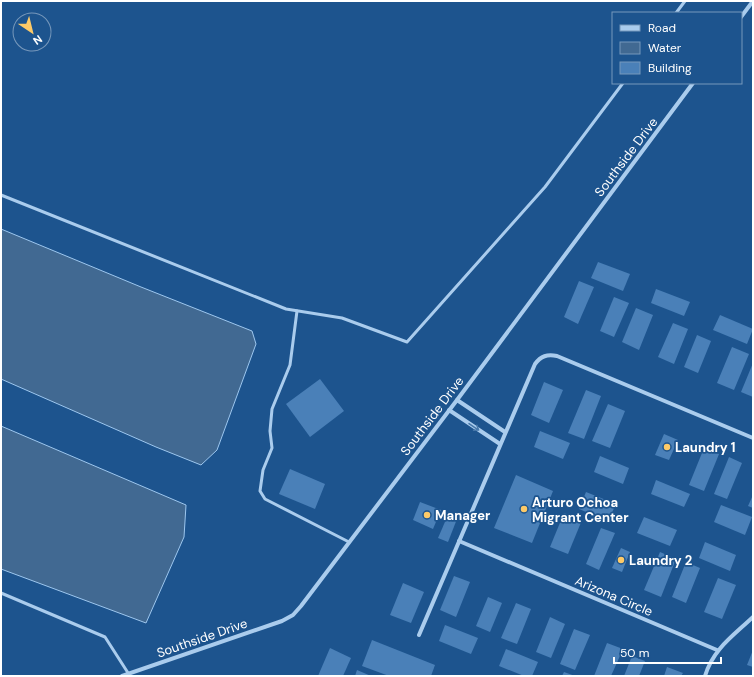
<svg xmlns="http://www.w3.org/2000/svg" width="754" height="677" font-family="'DM Sans',sans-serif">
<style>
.water{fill:#416992;stroke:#9dc7ef}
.building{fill:#4a80b8}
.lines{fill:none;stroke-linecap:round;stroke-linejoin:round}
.lane{stroke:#aacced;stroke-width:3}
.street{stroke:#aacced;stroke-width:4}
.oneway{stroke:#4778aa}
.poi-dot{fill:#fdca68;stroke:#1d548e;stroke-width:1.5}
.labels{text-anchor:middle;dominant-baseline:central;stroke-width:3.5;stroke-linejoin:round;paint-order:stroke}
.street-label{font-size:13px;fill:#fff;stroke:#1d548e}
.poi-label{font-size:13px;font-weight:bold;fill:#fff;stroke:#1d548e;text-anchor:start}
</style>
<rect width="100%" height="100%" fill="#1d548e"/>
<!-- water -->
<g class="water">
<polygon points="1,229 141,287 252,331 256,344 217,450 201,465 156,447 1,379"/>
<polygon points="1,426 186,505 184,537 146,623 1,569"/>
</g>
<!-- building -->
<g class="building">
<polygon points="598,262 630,274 623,291 591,278"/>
<polygon points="579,281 594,287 578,324 564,317"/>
<polygon points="656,289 690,302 684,316 651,303"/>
<polygon points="614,297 629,303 614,337 600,331"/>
<polygon points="636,308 653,315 639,350 622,342"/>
<polygon points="720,315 753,329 747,344 713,330"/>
<polygon points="673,323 688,329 674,364 658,357"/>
<polygon points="697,335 711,341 698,373 684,367"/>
<polygon points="732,347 749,354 734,390 717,383"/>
<polygon points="753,363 753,397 741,392"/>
<polygon points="320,379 344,411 310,437 286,404"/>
<polygon points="544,382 563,390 549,423 531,415"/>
<polygon points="586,390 601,396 584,439 568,433"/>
<polygon points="608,404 625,411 610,448 592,441"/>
<polygon points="540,431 570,443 563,459 534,447"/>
<polygon points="664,434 678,440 669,460 655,455"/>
<polygon points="704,448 719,454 704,491 689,485"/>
<polygon points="600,456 629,468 623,484 594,472"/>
<polygon points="729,457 742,463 727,499 714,494"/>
<polygon points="290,469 325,484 315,509 279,494"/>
<polygon points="516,475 553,491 532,543 494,528"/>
<polygon points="656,480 690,494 684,507 651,494"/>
<polygon points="586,492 616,504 608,521 579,509"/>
<polygon points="753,495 753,508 748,506"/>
<polygon points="420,502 441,510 433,529 413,520"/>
<polygon points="721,505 752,517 745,535 714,522"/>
<polygon points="564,513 582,520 568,554 550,547"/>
<polygon points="448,515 457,519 448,542 438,538"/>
<polygon points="644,517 677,530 670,546 637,533"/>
<polygon points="601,528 615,533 599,570 586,564"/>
<polygon points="705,542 736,555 730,571 699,558"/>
<polygon points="621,548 630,552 622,572 612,568"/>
<polygon points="660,552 676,559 661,597 644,590"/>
<polygon points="686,562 700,568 686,603 672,597"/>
<polygon points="454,576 470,582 456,617 440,610"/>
<polygon points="718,578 736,585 722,619 704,612"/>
<polygon points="403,583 424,592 411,623 390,615"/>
<polygon points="488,597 502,603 490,632 476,626"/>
<polygon points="516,603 531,609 517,644 501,638"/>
<polygon points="550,617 565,624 551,658 536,652"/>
<polygon points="445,625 478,638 471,654 439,641"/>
<polygon points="574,629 590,635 575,670 560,664"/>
<polygon points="372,640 435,665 431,676 389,676 362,666"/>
<polygon points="607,643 623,649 611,676 594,676"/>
<polygon points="330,648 351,658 343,676 318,676"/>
<polygon points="506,649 538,662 532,676 524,676 499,666"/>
<polygon points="753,650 753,667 747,665"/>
<polygon points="632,656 645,661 639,676 624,676"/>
<polygon points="667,667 683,673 681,676 664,676"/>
<polygon points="357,670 371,676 355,676"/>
<polygon points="564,672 575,676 562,676"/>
</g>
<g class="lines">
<!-- lane -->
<g class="lane">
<polyline points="676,13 685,1"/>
<polyline points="1,195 286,309 342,318 407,342 545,187 623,83"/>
<polyline points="297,311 290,365 272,409 270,431 272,448 263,470 260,491 265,499 349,542"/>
<polyline points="1,593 105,637 130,676"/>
</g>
<!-- street -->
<g class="street">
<polyline points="741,17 753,1"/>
<polyline points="457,400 505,432"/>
<polyline points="449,410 500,444"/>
<polyline points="459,541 717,650"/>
<path d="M419,635l116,-271c6,-8 12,-10 22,-8l196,82"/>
<polyline points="122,676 282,621 293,615 301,606 457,400 693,83"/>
<path d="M705,676c8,-27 28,-40 48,-59"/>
</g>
</g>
<!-- one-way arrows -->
<defs><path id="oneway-shaft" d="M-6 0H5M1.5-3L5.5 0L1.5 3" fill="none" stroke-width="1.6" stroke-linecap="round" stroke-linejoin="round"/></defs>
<use class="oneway" href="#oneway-shaft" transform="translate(474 427) rotate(34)"/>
<!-- markers -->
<g class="poi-dot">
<circle cx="667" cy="447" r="4"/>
<circle cx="524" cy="509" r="4"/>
<circle cx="427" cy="515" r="4"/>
<circle cx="621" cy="560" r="4"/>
</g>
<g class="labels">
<!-- street labels -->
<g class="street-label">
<text transform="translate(626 157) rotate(-53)">Southside Drive</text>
<text transform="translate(432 416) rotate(-53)">Southside Drive</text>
<text transform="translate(614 596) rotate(23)">Arizona Circle</text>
<text transform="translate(202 638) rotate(-19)">Southside Drive</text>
</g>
<!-- poi labels -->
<g class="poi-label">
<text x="675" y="447">Laundry 1</text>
<text x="532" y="502">Arturo Ochoa<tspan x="532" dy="15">Migrant Center</tspan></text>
<text x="435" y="515">Manager</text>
<text x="629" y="560">Laundry 2</text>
</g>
</g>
<!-- border -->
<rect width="754" height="677" fill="none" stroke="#ffffff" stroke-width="4"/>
<!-- legend -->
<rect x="612" y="12" width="130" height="72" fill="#1d548e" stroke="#7798bb"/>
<rect x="620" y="25" width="20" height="6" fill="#aacced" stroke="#7798bb"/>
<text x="648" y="32" font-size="12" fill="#ffffff">Road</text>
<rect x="620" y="42" width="20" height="12" fill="#416992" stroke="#7798bb"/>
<text x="648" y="52" font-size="12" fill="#ffffff">Water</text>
<rect x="620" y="62" width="20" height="12" fill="#4a80b8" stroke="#7798bb"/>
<text x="648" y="72" font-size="12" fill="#ffffff">Building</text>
<!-- north arrow -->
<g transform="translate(32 32) rotate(145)"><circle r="19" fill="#1d548e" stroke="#7798bb"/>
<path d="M0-3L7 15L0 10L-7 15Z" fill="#fdca68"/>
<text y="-6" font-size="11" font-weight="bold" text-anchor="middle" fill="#ffffff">N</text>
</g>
<!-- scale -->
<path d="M614 657v6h107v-6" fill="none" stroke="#ffffff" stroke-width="2"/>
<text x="620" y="657" font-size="12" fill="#ffffff" stroke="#1d548e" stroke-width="3" paint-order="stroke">50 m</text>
</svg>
